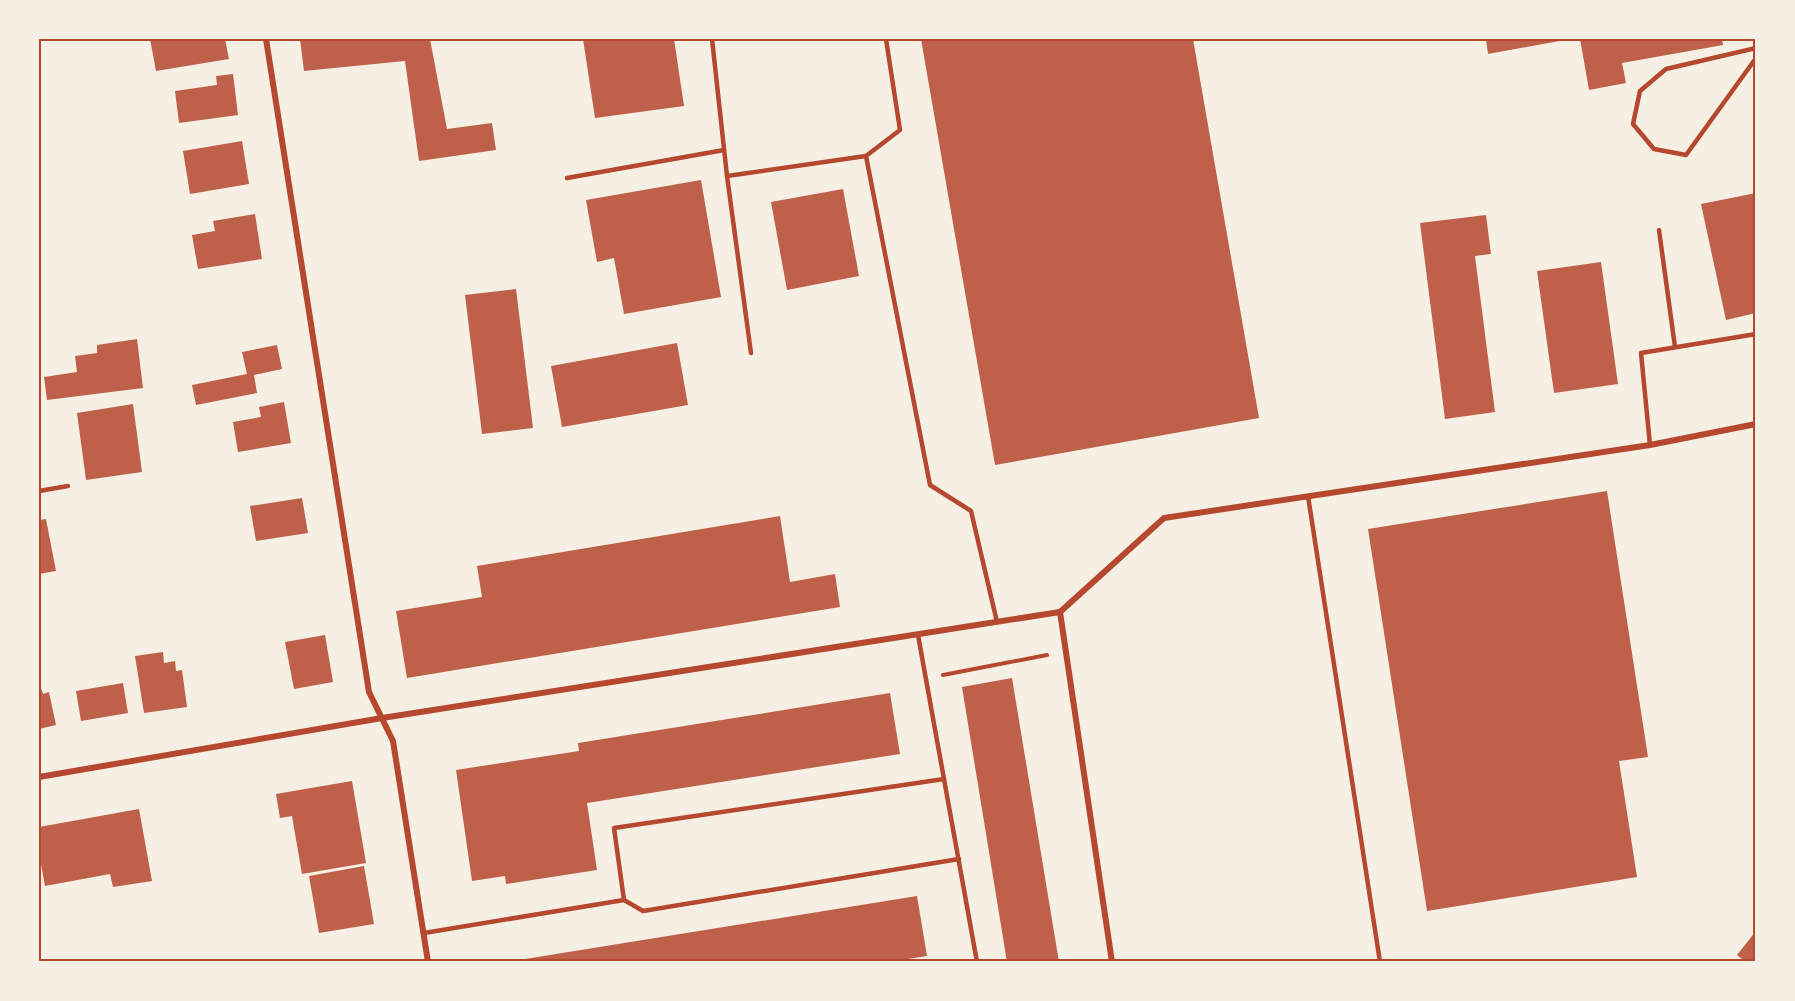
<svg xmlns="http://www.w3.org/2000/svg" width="1795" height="1001" font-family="'Fira Sans Condensed',sans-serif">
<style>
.building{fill:#bf614a}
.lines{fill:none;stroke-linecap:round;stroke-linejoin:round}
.path{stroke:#b5482f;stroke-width:4}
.service{stroke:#b5482f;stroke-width:4.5}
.minor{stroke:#b5482f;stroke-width:6}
.neatline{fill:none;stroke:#b5482f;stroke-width:2}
</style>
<rect width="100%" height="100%" fill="#f6efe4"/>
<!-- building -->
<g class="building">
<polygon points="150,39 225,39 229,59 156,71"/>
<polygon points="300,39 430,39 447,129 492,123 496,150 419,161 405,61 304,71"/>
<polygon points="583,39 674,39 684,106 595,118"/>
<polygon points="921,39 1193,39 1259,418 995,465"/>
<polygon points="1486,39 1565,39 1565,40 1488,54"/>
<polygon points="1580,39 1722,39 1723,45 1622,63 1626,83 1589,90"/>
<polygon points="233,74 238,115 179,123 175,91 217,85 216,76"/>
<polygon points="242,141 249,184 190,194 183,151"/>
<polygon points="701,180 721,297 624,314 614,258 597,262 586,200"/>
<polygon points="843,189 859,276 787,290 771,202"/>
<polygon points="1756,193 1756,313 1726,320 1701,204"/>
<polygon points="255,214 262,259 198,269 192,235 215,231 213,221"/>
<polygon points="1486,215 1491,254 1475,256 1495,412 1445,419 1420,223"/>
<polygon points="1601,262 1618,384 1554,393 1537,271"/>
<polygon points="516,289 533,428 482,434 465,295"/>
<polygon points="137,339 143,388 47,400 44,377 77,372 75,356 97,353 97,345"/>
<polygon points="677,343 688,405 562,427 551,366"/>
<polygon points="277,345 282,369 254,375 257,393 196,405 192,385 247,374 242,352"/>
<polygon points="284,402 291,443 238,452 233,422 261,417 259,407"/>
<polygon points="133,404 142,472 86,480 77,413"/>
<polygon points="1607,491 1648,757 1619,761 1637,877 1427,911 1368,529"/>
<polygon points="302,498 308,533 256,541 250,506"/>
<polygon points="780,516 790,582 835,574 840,607 407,678 396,611 482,597 477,566"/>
<polygon points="46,519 56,571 39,574 39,520"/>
<polygon points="325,635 333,682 294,689 285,642"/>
<polygon points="163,652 164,663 175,661 176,671 182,670 187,707 144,713 135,656"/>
<polygon points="1012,678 1059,962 1007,962 962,687"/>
<polygon points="39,682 43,694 49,692 56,725 39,729"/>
<polygon points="123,683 128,713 81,721 76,691"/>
<polygon points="890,693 900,754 587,803 597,870 506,884 505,876 472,881 456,770 579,751 578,743"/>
<polygon points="352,781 366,863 302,874 292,816 280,818 276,794"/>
<polygon points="139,809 152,881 113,887 110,874 45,886 39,853 39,827"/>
<polygon points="364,866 374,924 319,933 309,876"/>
<polygon points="917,896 927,956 889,962 525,962 525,959"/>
<polygon points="1756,931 1756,962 1746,962 1737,955"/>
</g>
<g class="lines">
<!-- path -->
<polyline class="path" points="943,675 1047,655"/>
<!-- service -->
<g class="service">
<polyline points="712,39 727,176 751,353"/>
<polyline points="886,39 900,130 866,156 930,485 971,511 997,622"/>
<polyline points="1756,48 1666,69 1640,91 1633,124 1654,149 1686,155 1756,58"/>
<polyline points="727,176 866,156"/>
<polyline points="567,178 724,150"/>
<polyline points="1659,230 1675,347"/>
<polyline points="1650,445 1641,353 1756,334"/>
<polyline points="39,491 68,486"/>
<polyline points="1308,496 1380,962"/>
<polyline points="918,635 977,962"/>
<polyline points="624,900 614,828 944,779"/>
<polyline points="424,933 624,900 643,911 959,859"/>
</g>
<!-- minor -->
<g class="minor">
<polyline points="266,39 369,692 393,741 428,962"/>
<polyline points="1060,612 1164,518 1650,445 1756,424"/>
<polyline points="1060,612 1112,962"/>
<polyline points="39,777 382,718 1060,612"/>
</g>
</g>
<!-- border -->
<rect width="1795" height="1001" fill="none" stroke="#f6efe4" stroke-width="81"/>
<rect x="40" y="40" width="1714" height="920" class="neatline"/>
</svg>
